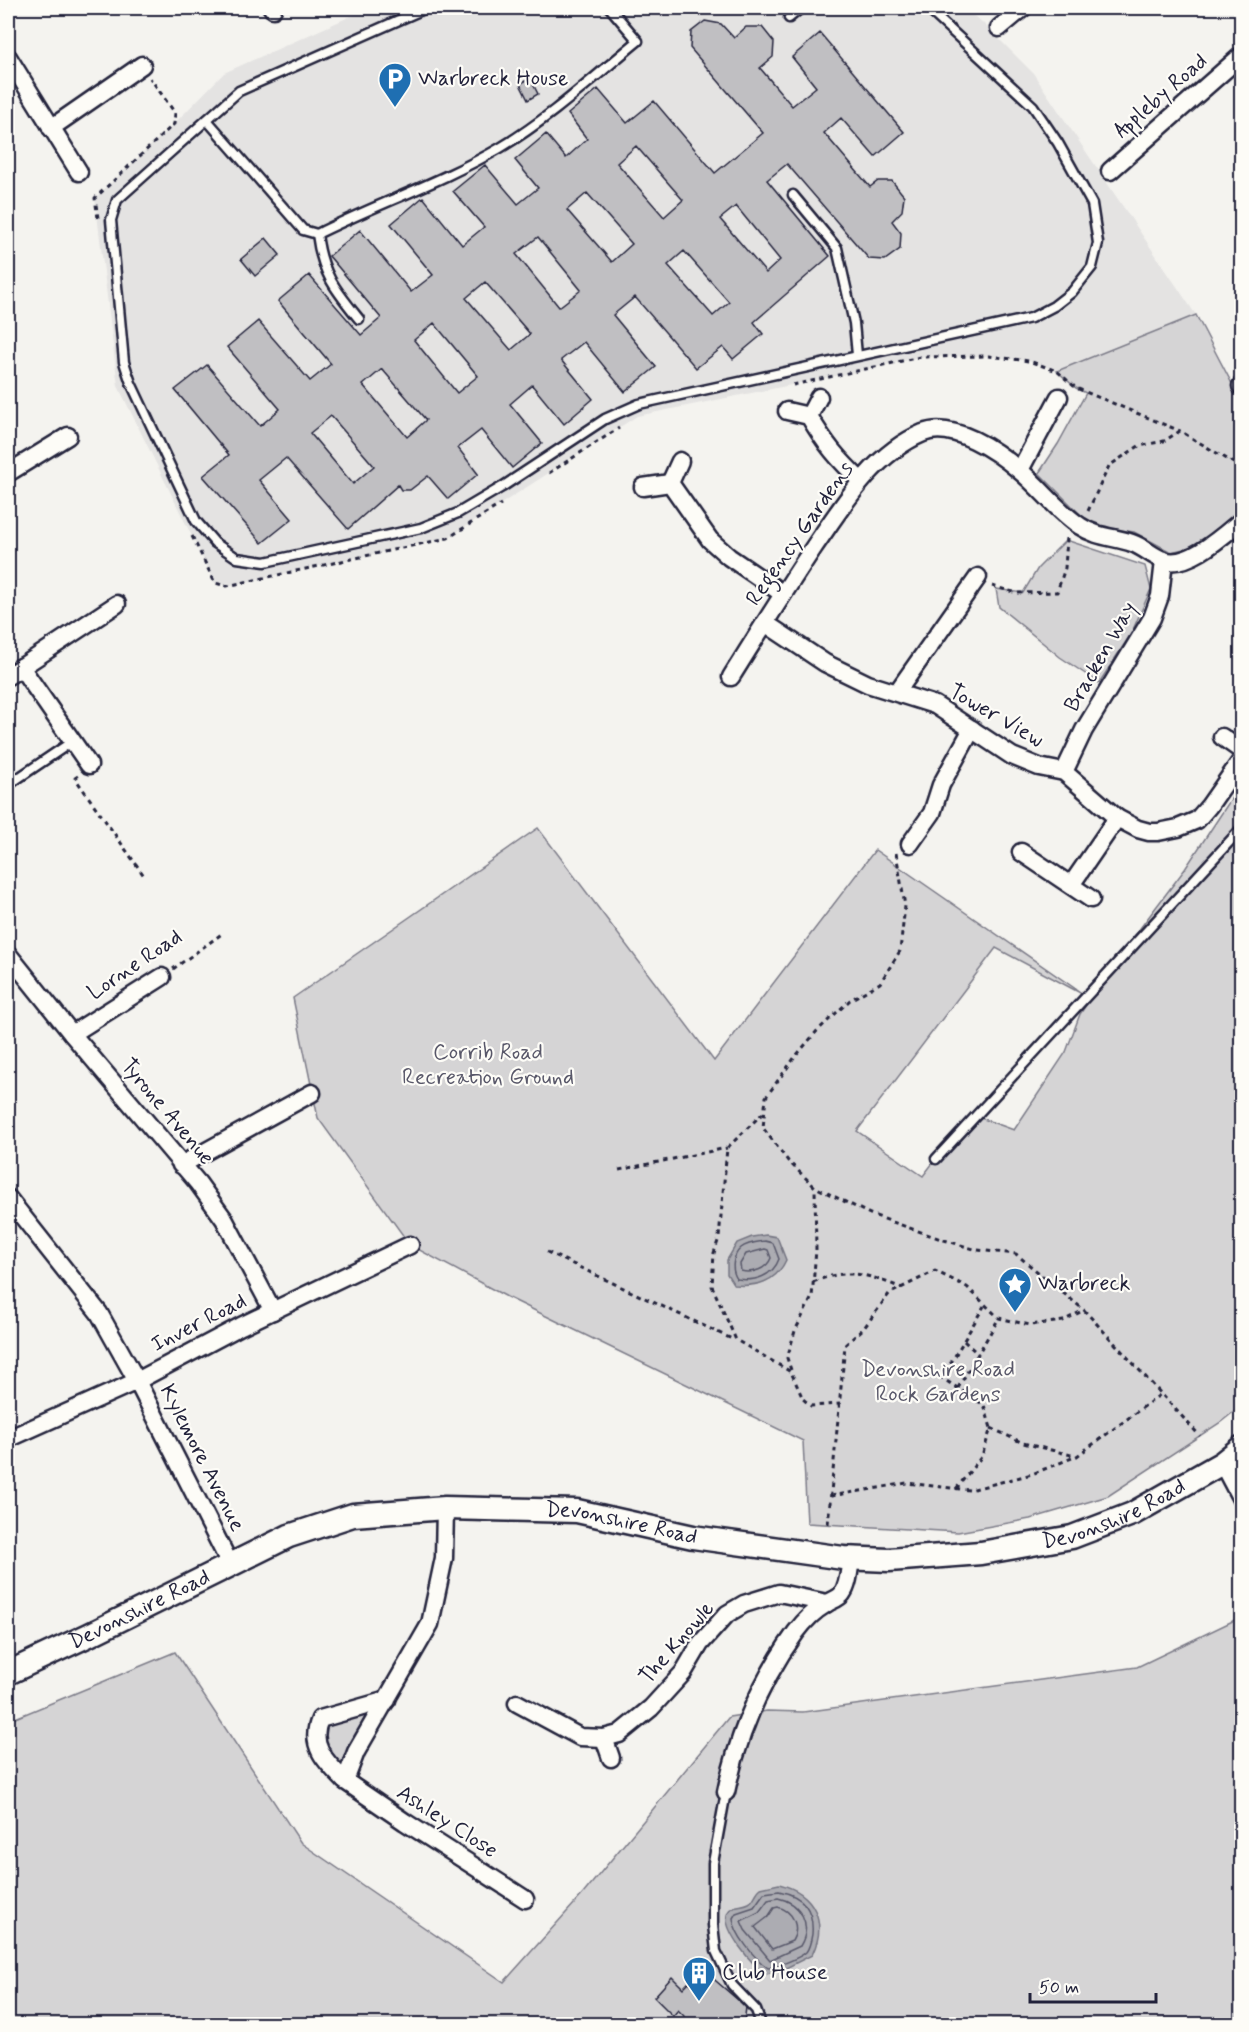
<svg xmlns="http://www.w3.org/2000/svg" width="1249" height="2032" font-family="Mynerve,sans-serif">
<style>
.built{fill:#e4e3e2}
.green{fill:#d5d4d5;stroke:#7c7b88;stroke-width:1.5}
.water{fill:#acacb2;stroke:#757582;stroke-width:1.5}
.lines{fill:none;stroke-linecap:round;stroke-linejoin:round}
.shore{stroke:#59596b;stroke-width:1.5}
.building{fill:#c0bfc2;stroke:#22223b;stroke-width:1.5;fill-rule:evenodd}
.service-casing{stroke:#22223b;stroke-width:13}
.minor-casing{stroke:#22223b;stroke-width:21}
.secondary-casing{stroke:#22223b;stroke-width:27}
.path{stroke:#22223b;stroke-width:3;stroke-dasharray:4.5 4.5;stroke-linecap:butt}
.service{stroke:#fdfcf7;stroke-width:8}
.minor{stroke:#fdfcf7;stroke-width:16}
.secondary{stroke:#fdfcf7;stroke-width:22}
.labels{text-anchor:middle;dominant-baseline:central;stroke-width:4.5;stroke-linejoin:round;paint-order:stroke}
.poi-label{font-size:22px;fill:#22223b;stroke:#fdfcf7;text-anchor:start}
.street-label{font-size:22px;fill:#22223b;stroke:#fdfcf7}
.park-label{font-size:22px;fill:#585769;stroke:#fdfcf7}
</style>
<rect width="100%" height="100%" fill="#f4f3ef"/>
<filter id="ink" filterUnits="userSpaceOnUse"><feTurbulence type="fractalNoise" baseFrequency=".0167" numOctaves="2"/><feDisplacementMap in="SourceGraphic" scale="12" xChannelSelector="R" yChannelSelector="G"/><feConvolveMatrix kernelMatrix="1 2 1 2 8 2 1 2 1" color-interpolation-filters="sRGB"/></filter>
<g filter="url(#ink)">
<!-- built -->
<polygon class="built" points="369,8 963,8 982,22 1033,73 1196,315 1057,371 1029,361 988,356 920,357 856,372 637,416 448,538 227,586 215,583 118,386 95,198 174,124 224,73"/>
<!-- green -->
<g class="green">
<polygon points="1196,315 1241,401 1241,465 1229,460 1241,468 1241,509 1212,537 1192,547 1171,552 1134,532 1099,527 1081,515 1039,473 1058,444 1086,393 1076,388 1057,371"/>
<polygon points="1066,540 1145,566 1151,589 1131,634 1099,683 1060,657 999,607 996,589 1023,593 1038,568"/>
<polygon points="1241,784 1241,1406 1221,1422 1108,1496 1030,1519 958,1532 807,1523 803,1441 507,1297 410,1245 318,1118 293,998 538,828 714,1061 875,850 1086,996 996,948 857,1131 923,1176 936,1159 975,1116 1014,1130 1066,1052 1080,1014 1119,956 1185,869"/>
<polygon points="1241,1617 1241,2024 8,2024 8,1721 175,1652 301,1843 504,1982 583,1894 729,1717 767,1711 803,1712 1137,1667"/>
<polygon points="387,1700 345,1781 324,1760 320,1719"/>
</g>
<!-- water -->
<g class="water">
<path d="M766,1235l11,2 9,23c-10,22 -29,27 -52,25l-7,-11v-14l10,-17 15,-6z"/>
<path d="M779,1884c36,9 49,38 33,71l-32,16 -14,3c-13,-7 -46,-47 -38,-62 5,-8 14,-5 21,-9 6,-3 6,-11 12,-15z"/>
</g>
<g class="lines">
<!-- shore -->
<g class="shore">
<path d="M765,1241l8,2 6,16c-6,17 -24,23 -42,20 -6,-9 -5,-23 4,-31 6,-5 17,-6 24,-7z"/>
<path d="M765,1249l3,1 3,8c-4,11 -18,16 -30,13l-1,-7 6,-10z"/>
<path d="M779,1891c24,5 35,18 33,43 -1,6 -2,13 -6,18 -6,6 -30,15 -38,16 -13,-9 -34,-34 -35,-50l3,-5 18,-6 10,-14z"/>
<path d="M778,1898c23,5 35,27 22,48l-30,14 -25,-30 -4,-9 18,-9 9,-12z"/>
<path d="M778,1907c16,4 22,21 14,34l-20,8 -17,-22 13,-10 6,-9z"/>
</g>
</g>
<!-- building -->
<g class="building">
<path d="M705,21l16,3 13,14 12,-11h16l12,15 -1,15 -13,11 32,38 24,-19 -24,-30 28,-24 84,99 -29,25 -34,-39 -17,15 46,54 8,-6h14l12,15 -2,15 -10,10 9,12 -1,16 -15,11 -16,-1 -82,-95 -20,16 63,76 -76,66 9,12 -30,25 -10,-12 -27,21 -61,-71 -22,18 43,52 -31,25 -41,-50 -23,18 32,39 -29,25 -32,-39 -22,19 32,39 -30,25 -31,-38 -23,18 20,26 -30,25 -20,-23 -18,14h-9l-3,-5 -50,44 -62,-71 -27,22 33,39 -30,24 -59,-67 26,-21 -54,-65 32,-25 53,61 20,-17 -53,-62 31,-26 52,60 21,-17 -53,-63 31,-26 52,60 20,-17 -52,-62 31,-26 51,62 22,-17 -42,-51 32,-27 39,48 22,-18 -31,-36 32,-26 33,39 20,-16 -23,-28 31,-26 20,24 21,-19 -19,-25 30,-25 29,34 27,-22 61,72 48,-40 -73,-85 1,-16zM636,146l47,54 -19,17 -47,-54zM587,193l45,51 -20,18 -45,-52zM736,206l44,54 -14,13 -46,-54zM538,237l43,53 -22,17 -43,-53zM684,251l45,51 -16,14 -45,-51zM485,282l45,52 -19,16 -45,-52zM434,323l44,53 -21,17 -43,-53zM382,369l44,51 -19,17 -44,-52zM331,416l43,50 -21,18 -43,-51z"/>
<polygon points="530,78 538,94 528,100 520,84"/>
<polygon points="266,238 280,255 255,276 241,259"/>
<polygon points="709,1975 746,2007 744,2024 687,2024 685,2022 687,2019 678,2010 673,2016 654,1997 672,1977 683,1988 689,1982 697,1989"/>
</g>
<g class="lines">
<defs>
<g id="service">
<polyline points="426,8 239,91 117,200 111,220 124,362 131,383 196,521 215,543 237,558 265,562 421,528 458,513 502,487 605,419 639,404 1031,318 1054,306 1072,292 1092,267 1098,243 1092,204 1058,143 1033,106 927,8"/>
<polyline points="789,18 801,8"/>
<path d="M207,120l96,110 14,4c60,-30 125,-52 183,-86 50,-30 93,-70 138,-107l-28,-33"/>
<polyline points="793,195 837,248 854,323 857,355"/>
<path d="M317,234c5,40 18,55 42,85"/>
<polyline points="8,785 73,741"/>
<polyline points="936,1159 1242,828"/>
<polyline points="726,1792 713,1863 713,1925 716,1951 732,1985 756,2010 761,2024"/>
</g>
<g id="minor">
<polyline points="272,8 273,9"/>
<polyline points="999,28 1023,8"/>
<polyline points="8,57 79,172"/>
<polyline points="51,128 142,65"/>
<polyline points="1110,171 1242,55"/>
<polyline points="1241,386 1242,386"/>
<path d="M787,411l22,5c17,29 28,42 52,65"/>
<polyline points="809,416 819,397"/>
<polyline points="1020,470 1059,397"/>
<polyline points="8,473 68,436"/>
<polyline points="670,483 680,461"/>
<polyline points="643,487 670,483 710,540 729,557 783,594"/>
<polyline points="765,623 825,663 868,684 935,705 1012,756 1039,767 1064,772 1117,818 1138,829 1149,832 1158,832 1178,828 1197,820 1209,806 1242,759"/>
<polyline points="21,667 89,765"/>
<polyline points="8,676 117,604"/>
<path d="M731,677c27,-43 54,-87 83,-130 29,-42 59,-93 109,-114 30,-12 74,18 97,38 21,17 37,40 60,55 16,11 35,11 52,17 12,4 21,14 32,17 24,9 61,-26 78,-40"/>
<polyline points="897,692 978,577"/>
<polyline points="1222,737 1242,751"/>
<polyline points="1064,772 1084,730 1152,618 1160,596 1164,561"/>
<polyline points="910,844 932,813 941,785 972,729"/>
<polyline points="1021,852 1091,899"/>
<polyline points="1071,885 1117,818"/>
<polyline points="8,954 72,1034 198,1183 224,1219 273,1311"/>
<polyline points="72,1034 162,977"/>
<polyline points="181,1165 312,1093"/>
<polyline points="8,1198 99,1313 137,1381 230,1564"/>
<polyline points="8,1439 137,1381 241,1326 410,1245"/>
<polyline points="1222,1463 1242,1501"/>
<polyline points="445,1508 444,1558 430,1624 356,1752 345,1781 405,1822 525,1899"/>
<polyline points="517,1703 580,1737 604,1738 619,1734 651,1708 683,1673 700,1644 727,1614 744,1604 779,1593 827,1603"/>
<polyline points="604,1738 611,1758"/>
<path d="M345,1781c-18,-18 -37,-35 -25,-62l67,-19"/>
<path d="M726,1792c12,-58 36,-113 70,-160 9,-12 18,-21 30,-28 6,-4 12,-5 16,-10 7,-10 7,-24 9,-35"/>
</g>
<g id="secondary">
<path id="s1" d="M8,1673l81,-38 200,-99 64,-21 92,-7 132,3 116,26 150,21 46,2 92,-7 91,-16 60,-23 90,-51 20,-16"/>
</g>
</defs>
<!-- service casing -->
<use href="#service" class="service-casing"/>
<!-- minor casing -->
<use href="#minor" class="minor-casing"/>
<!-- secondary casing -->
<use href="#secondary" class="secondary-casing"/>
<!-- path -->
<g class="path">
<polyline points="98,218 95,198 174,124 175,113 150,78"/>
<polyline points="793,385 920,357 988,356 1029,361 1057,371 1076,388 1180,431"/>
<polyline points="549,473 619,428"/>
<polyline points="1088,511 1109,466 1139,446 1164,441 1180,431 1242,468"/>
<polyline points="192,536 215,583 227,586 448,538 501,504"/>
<polyline points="992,586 1017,593 1057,592 1065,568 1067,538"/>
<polyline points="78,776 75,778 145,877"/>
<polyline points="896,853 905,906 900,951 880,983 850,1000 817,1031 795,1057 766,1097 763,1128 788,1161 815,1187 870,1214 941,1239 977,1250 1016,1254 1084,1310 1200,1436"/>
<polyline points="173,969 223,933"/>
<polyline points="763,1113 727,1148 719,1238 714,1253 712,1286 736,1340 791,1372 803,1399 811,1406 840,1404"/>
<polyline points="619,1170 727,1148"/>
<polyline points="547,1252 734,1340"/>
<path d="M813,1282c37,-15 55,-7 89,6"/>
<polyline points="964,1341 978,1354"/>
<polyline points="791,1370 787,1358 795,1331 812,1297 816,1250 815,1188"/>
<polyline points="958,1388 999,1318"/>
<polyline points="991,1428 1023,1443 1075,1456"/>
<polyline points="956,1489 982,1456 991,1428 984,1405 942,1378 984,1306"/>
<polyline points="831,1496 907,1483 970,1490 1032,1474 1077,1456 1161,1394"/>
<polyline points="828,1524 845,1345 864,1328 889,1294 935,1271 967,1287 999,1318 1030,1325 1063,1321 1084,1310"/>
</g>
<!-- service -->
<use href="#service" class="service"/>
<!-- minor -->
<use href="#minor" class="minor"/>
<!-- secondary -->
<use href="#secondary" class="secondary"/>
</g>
</g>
<!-- icons -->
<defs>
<symbol id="parking-pin" viewBox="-11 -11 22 30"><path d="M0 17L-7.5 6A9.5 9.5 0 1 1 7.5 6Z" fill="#1f6fb2" stroke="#fdfcf7"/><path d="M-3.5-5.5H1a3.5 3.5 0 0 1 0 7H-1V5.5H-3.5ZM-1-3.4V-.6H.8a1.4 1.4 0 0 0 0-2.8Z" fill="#fff"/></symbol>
<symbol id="sight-pin" viewBox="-11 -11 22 30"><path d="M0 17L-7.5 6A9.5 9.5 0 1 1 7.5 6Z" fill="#1f6fb2" stroke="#fdfcf7"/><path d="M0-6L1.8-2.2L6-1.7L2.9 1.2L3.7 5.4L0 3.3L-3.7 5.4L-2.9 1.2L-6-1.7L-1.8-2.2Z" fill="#fff"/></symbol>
<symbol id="building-pin" viewBox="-11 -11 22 30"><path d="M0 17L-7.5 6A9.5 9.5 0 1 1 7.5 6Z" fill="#1f6fb2" stroke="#fdfcf7"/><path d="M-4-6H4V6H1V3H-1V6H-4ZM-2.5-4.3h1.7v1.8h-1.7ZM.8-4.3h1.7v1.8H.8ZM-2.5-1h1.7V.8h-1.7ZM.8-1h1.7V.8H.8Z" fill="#fff"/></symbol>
</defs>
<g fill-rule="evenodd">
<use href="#parking-pin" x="376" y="60" width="38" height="52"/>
<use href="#sight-pin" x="996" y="1265" width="38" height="52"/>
<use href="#building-pin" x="680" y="1954" width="38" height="52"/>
</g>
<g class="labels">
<!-- poi labels -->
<g class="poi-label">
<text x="418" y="79">Warbreck House</text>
<text x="1038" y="1284">Warbreck</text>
<text x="722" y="1973">Club House</text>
</g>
<!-- street labels -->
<g class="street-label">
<text transform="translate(1161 96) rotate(-41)">Appleby Road</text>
<text transform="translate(800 534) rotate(-55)">Regency Gardens</text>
<text transform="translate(1101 657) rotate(-60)">Bracken Way</text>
<text transform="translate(996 716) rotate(30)">Tower View</text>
<text transform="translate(135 965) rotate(-34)">Lorne Road</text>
<text transform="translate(167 1112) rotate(50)">Tyrone Avenue</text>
<text transform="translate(199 1323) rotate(-27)">Inver Road</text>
<text transform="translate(202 1458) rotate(63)">Kylemore Avenue</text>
<text stroke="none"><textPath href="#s1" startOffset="1152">Devonshire Road</textPath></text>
<text stroke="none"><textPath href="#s1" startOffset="650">Devonshire Road</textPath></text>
<text stroke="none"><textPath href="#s1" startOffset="146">Devonshire Road</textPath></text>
<text transform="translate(677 1643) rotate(-49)">The Knowle</text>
<text transform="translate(447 1822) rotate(33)">Ashley Close</text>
</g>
<!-- park labels -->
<g class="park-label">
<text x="488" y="1053">Corrib Road<tspan x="488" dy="25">Recreation Ground</tspan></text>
<text x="938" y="1370">Devonshire Road<tspan x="938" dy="25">Rock Gardens</tspan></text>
</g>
</g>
<!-- margin -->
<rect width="1249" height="2032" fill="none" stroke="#fdfcf7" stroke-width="30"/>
<rect x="15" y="15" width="1219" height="2002" fill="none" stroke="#22223b" stroke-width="2" filter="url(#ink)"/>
<!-- scale -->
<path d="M1030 1993v9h126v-9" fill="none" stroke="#22223b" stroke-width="3"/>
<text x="1039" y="1993" font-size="18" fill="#22223b" stroke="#fdfcf7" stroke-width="4.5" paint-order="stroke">50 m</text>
</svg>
